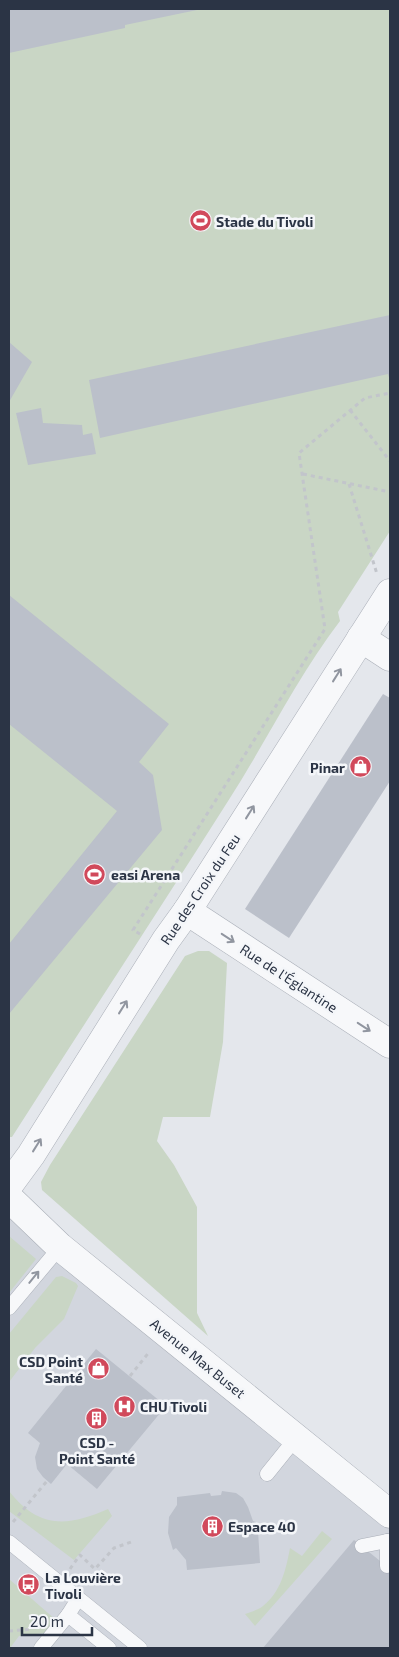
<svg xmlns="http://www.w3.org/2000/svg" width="399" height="1657" font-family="'Exo 2',sans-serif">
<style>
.built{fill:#d2d6de}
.green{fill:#c9d6c5}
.building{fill:#bbc0ca}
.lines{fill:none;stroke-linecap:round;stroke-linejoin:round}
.service-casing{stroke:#a9aeb7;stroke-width:15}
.minor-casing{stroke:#a9aeb7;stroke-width:29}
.path{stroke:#c2c5cb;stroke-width:3;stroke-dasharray:4 4;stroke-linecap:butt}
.service{stroke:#f7f8fa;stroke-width:14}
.minor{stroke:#f7f8fa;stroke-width:28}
.oneway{stroke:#9196a0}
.labels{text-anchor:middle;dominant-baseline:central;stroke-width:5;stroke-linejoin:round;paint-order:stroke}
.poi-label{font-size:14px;font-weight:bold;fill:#2b3445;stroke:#f4f6f9;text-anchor:start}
.street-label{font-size:14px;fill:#2b3445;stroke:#f4f6f9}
</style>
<rect width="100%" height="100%" fill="#e4e7ec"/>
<!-- built -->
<polygon class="built" points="9,1216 371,1512 390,1529 390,1648 9,1648"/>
<!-- green -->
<g class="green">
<path d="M9,9h381v522l-52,81 2,9c-42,55 -73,119 -110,177 -72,114 -146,226 -218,339h-3z"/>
<polygon points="198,951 209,951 227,963 223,1042 210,1117 163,1117 157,1141 174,1165 197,1207 197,1313 208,1336 42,1190 41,1182 50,1165 185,956"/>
<polygon points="9,1236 36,1259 9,1293"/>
<polygon points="62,1276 76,1283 78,1286 64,1319 35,1348 9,1382 9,1334 56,1277"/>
<path d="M9,1491c30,38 58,36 99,18l4,7 -38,44 -65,-49z"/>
<path d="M322,1531l10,8 -77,87 -10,-12c5,-2 13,-4 18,-8 18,-14 23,-37 27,-58l12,8z"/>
<polygon points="9,1579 56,1620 46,1633 19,1636 10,1648"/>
</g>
<!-- building -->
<g class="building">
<polygon points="9,9 197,9 197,10 125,25 125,28 9,53"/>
<polygon points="390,315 390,381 388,374 100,438 89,380"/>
<polygon points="9,342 32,362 9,402"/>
<polygon points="41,408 43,423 82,425 83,435 92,433 96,454 28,465 16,413"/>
<polygon points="9,595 169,724 139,762 153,775 162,830 9,1014 9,944 117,811 9,724"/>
<polygon points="383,694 390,698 390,781 289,938 245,909"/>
<polygon points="96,1349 166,1406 97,1489 67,1464 51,1484 43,1477 37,1469 35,1457 40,1443 28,1433"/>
<polygon points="222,1491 236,1493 243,1498 248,1507 253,1521 256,1522 256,1531 258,1531 260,1563 187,1570 186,1560 176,1548 173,1550 168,1533 169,1517 177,1505 177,1497 210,1493 211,1496 221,1495"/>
<polygon points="354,1540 390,1569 390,1648 263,1648"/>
</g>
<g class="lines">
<defs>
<g id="service">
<polyline points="9,1308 60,1247"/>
<polyline points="267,1474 296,1438"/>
<polyline points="9,1542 140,1648"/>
<polyline points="362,1546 387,1541"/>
<polyline points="387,1566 387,1541"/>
<polyline points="68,1615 109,1648"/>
<polyline points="41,1648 68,1615 78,1599"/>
</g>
<g id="minor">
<polyline points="361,638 390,657"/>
<polyline points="187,911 390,1044"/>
<polyline points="9,1185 31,1155 166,940 187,911 390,593"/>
<polyline points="9,1198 60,1247 390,1514"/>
</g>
</defs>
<!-- service casing -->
<use href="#service" class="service-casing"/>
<!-- minor casing -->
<use href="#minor" class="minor-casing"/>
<!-- path -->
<g class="path">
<polyline points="350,410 390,461"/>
<polyline points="303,474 390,492"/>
<polyline points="349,484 377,574"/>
<polyline points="140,934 133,930 325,629 299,453 365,398 390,393"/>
<polyline points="130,1376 150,1351"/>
<polyline points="13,1522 47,1481"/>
<polyline points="70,1569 80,1555 95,1569 114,1548 134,1541"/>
<polyline points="9,1631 33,1629"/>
</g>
<!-- service -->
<use href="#service" class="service"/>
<!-- minor -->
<use href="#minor" class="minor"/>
</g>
<!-- one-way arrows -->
<defs><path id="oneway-shaft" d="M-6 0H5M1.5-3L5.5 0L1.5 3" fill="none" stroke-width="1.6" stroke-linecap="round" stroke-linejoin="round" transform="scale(1.25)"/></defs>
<g class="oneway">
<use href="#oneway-shaft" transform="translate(337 675) rotate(-58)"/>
<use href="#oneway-shaft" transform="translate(250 812) rotate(-58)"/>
<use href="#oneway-shaft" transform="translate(228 938) rotate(33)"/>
<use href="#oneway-shaft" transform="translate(123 1007) rotate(-58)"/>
<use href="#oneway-shaft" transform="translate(364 1027) rotate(33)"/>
<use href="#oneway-shaft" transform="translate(37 1145) rotate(-58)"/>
<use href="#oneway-shaft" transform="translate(34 1277) rotate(-51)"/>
</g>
<!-- icons -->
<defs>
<symbol id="stadium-disc" viewBox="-11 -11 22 22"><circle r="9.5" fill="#d1495b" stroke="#f4f6f9"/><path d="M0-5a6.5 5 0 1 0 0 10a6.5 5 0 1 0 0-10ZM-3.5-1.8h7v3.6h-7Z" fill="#fff"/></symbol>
<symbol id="shop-disc" viewBox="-11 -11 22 22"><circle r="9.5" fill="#d1495b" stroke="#f4f6f9"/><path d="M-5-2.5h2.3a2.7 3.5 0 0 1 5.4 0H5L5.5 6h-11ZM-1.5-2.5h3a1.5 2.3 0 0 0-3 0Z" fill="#fff"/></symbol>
<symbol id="hospital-disc" viewBox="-11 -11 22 22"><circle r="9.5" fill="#d1495b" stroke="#f4f6f9"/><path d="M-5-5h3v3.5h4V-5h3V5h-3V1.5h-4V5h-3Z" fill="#fff"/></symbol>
<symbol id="building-disc" viewBox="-11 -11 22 22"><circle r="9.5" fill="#d1495b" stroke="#f4f6f9"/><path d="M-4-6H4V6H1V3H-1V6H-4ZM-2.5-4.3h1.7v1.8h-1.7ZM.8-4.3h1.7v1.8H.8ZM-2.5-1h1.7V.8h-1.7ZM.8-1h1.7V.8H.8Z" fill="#fff"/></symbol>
<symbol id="bus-disc" viewBox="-11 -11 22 22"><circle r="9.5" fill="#d1495b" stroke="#f4f6f9"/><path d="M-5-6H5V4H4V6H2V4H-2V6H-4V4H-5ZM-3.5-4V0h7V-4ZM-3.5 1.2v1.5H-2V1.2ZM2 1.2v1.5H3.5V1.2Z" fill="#fff"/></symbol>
</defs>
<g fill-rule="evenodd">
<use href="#stadium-disc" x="188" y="208" width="25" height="25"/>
<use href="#shop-disc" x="348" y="754" width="25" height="25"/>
<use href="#stadium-disc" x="82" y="862" width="25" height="25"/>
<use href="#shop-disc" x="86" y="1356" width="25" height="25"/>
<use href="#hospital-disc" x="112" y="1394" width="25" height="25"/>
<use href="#building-disc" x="84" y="1406" width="25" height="25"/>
<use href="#building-disc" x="200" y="1514" width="25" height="25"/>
<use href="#bus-disc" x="16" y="1572" width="25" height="25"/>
</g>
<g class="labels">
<!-- poi labels -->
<g class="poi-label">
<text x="216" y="221">Stade du Tivoli</text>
<text x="345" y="767" text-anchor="end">Pinar</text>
<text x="111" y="874">easi Arena</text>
<text x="83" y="1361" text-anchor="end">CSD Point<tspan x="83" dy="16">Santé</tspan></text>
<text x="140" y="1406">CHU Tivoli</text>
<text x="97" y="1442" text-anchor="middle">CSD -<tspan x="97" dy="16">Point Santé</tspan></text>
<text x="228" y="1526">Espace 40</text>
<text x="45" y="1577">La Louvière<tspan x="45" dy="16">Tivoli</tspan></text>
</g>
<!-- street labels -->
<g class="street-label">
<text transform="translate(200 889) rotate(-56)">Rue des Croix du Feu</text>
<text transform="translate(289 978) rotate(33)">Rue de l'Églantine</text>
<text transform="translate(198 1358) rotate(39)">Avenue Max Buset</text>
</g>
</g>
<!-- border -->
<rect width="399" height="1657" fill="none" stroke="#2b3445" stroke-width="20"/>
<!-- scale -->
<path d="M22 1627v8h70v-8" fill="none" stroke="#2b3445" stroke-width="2.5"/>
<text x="30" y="1627" font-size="15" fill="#2b3445" stroke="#f4f6f9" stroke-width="4" paint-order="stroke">20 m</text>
</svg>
